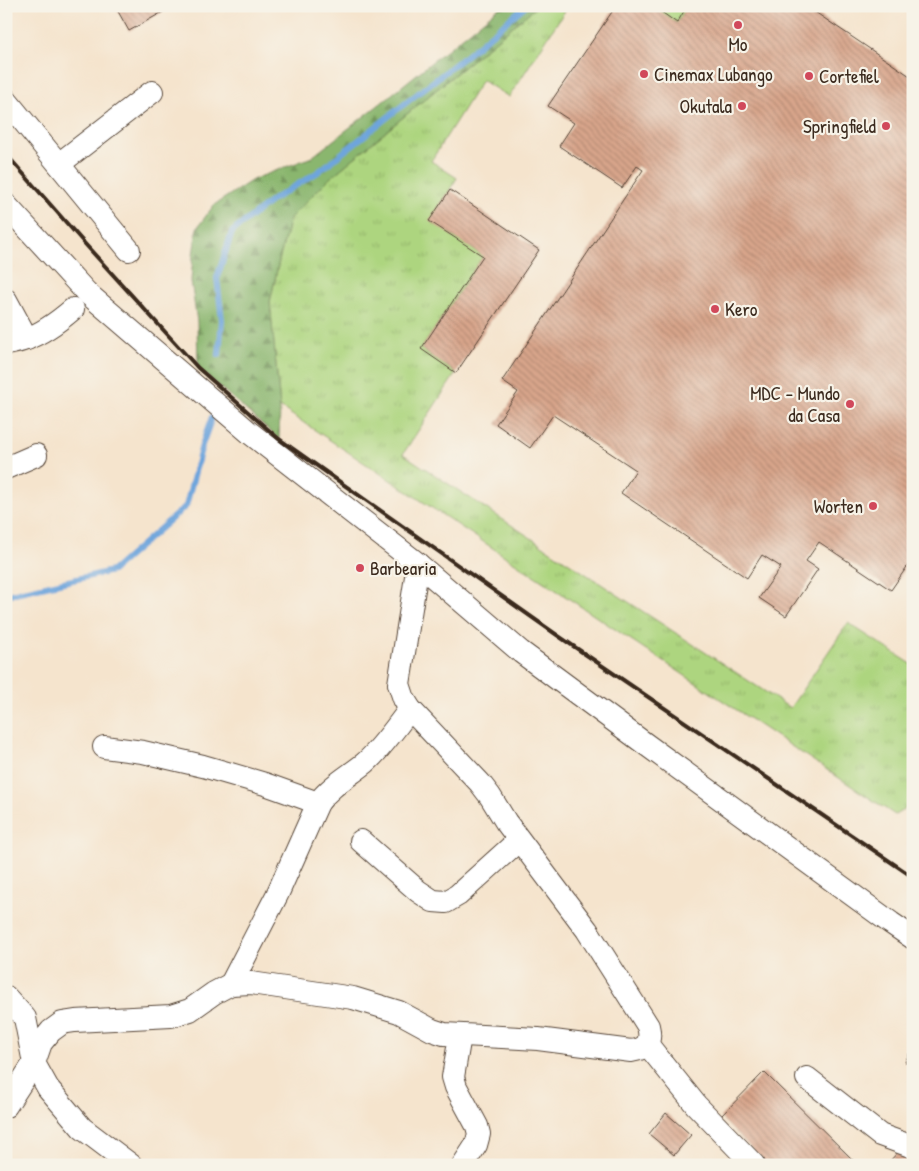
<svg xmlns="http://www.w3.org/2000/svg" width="919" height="1171" font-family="'Patrick Hand',sans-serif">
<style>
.grass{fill:url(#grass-tufts);stroke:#74804e}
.forest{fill:url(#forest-firs);stroke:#627046}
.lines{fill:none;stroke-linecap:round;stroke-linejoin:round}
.stream{stroke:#6ea5dc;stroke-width:6}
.building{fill:url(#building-back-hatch)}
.minor-casing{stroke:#574638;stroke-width:24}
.minor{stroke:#fff;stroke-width:22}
.rail{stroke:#3b2a1e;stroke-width:4}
.poi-dot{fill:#d1495b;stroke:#f7f3e8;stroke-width:2}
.labels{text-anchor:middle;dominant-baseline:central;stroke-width:4.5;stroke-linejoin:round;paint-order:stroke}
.poi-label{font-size:19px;fill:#3b2a1e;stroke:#f7f3e8;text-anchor:start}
</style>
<defs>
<pattern id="grass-tufts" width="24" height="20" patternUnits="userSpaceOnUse" patternTransform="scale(1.25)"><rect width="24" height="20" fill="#add57f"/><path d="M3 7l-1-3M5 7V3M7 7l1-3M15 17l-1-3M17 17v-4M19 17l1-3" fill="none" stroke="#96b76d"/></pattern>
<pattern id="forest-firs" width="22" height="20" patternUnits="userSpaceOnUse" patternTransform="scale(1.25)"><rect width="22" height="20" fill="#8ab66e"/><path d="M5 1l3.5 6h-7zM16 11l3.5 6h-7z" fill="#72945a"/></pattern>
<pattern id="building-back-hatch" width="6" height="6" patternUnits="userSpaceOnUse" patternTransform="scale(1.25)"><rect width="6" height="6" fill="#d8a58b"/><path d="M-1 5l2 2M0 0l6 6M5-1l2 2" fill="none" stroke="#b08771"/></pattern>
</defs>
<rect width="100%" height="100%" fill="#f7f3e8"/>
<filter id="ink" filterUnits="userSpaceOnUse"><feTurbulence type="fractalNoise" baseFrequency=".02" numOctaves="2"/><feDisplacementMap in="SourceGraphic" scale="10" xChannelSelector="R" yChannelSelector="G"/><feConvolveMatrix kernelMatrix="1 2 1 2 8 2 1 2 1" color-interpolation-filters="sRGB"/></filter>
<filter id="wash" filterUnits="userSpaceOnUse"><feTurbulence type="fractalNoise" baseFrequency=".0096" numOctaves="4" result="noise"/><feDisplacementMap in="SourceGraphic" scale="20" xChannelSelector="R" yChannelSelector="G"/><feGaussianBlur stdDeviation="1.12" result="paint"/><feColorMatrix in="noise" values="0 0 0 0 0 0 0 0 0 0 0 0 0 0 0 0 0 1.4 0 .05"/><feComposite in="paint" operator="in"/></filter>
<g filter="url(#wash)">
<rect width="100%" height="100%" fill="#f5e4cd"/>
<!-- grass -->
<g class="grass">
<polygon points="537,6 568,6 509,97 482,80 431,161 457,178 430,221 483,256 421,349 456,373 403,454 790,708 848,623 913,665 913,804 895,815 280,407 270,302 279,261 290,218 330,178"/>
<polygon points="653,6 687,6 677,23"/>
</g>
<!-- forest -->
<polygon class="forest" points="501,6 537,6 330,178 290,218 279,261 270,302 280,407 279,439 198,368 197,322 191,281 193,255 197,228 214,205 254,179 312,157 381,103"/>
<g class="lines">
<!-- stream -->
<g class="stream">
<polyline points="219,355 222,320 217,278 232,232 272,200 318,172 468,54 525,6"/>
<polyline points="6,595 112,571 186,506 202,445 212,417"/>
</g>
</g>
<g id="blocks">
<!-- building -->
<g class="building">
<polygon points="115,6 166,6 168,9 129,31"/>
<polygon points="616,6 653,6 677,23 687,6 806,6 913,78 913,558 891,590 819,542 806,561 818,569 786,616 759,598 781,567 762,555 747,578 621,493 636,470 553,415 530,448 496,424 518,392 502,381 643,170 637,166 622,188 559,146 574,123 548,106"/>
<polygon points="450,190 539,250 456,373 421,349 483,256 429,221"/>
<polygon points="913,1046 913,1065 905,1062"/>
<polygon points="764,1072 858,1165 768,1165 720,1117"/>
<polygon points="666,1113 691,1135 674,1155 649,1134"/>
<polygon points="901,1149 913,1161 913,1165 886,1165"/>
</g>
</g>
</g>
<g filter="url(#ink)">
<use href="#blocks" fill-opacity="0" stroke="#574638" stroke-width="1"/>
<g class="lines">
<defs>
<g id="minor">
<polyline points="6,100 129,250"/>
<polyline points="59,164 152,92"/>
<polyline points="6,205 86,292 250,433 418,564 521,652 644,743 891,923 913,938"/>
<polyline points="6,300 27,339"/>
<path d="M6,344c7,-1 13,-2 20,-5 17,-6 33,-18 47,-30"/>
<polyline points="6,468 36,455"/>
<polyline points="104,747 143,752 203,766 265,784 318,803"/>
<polyline points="361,841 418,891 433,901 446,902 458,895 519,840"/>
<path d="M231,984l46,-89 41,-92c12,-17 31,-27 47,-40 17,-15 31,-36 45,-54"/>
<polyline points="6,997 25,1018 34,1063 48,1088 82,1128 131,1165"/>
<polyline points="460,1036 453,1077 456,1087 477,1126 479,1134 476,1145 463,1165"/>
<polyline points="647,1044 696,1105 754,1165"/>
<polyline points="807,1078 880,1135 913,1147"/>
<path d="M6,1106l28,-43 7,-20 10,-12 11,-8 13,-2 96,-5 19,-6 24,-17 17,-9 20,-1 102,15 46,14 33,18 12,4 94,5 93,12c16,-2 21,-9 17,-25l-61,-96 -81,-108 -16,-26 -10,-13 -70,-74 -6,-10 -5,-15 19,-120"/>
</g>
</defs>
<!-- minor casing -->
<use href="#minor" class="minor-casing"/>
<!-- minor -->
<use href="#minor" class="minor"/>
<!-- rail -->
<polyline class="rail" points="6,154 85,244 198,368 279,439 557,635 913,877"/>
</g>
</g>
<!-- markers -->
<g class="poi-dot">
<circle cx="738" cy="25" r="5"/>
<circle cx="644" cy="74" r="5"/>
<circle cx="809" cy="76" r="5"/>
<circle cx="742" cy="106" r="5"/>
<circle cx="886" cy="126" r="5"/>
<circle cx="715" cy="309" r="5"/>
<circle cx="850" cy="404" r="5"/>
<circle cx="873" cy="506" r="5"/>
<circle cx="360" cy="568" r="5"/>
</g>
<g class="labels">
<!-- poi labels -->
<g class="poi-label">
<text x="738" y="44" text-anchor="middle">Mo</text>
<text x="654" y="74">Cinemax Lubango</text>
<text x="819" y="76">Cortefiel</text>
<text x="732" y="106" text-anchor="end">Okutala</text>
<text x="876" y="126" text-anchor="end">Springfield</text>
<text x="725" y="309">Kero</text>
<text x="840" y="393" text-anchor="end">MDC - Mundo<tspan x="840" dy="22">da Casa</tspan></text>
<text x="863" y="506" text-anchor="end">Worten</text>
<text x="370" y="568">Barbearia</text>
</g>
</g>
<!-- margin -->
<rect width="919" height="1171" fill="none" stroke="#f7f3e8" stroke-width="25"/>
</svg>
